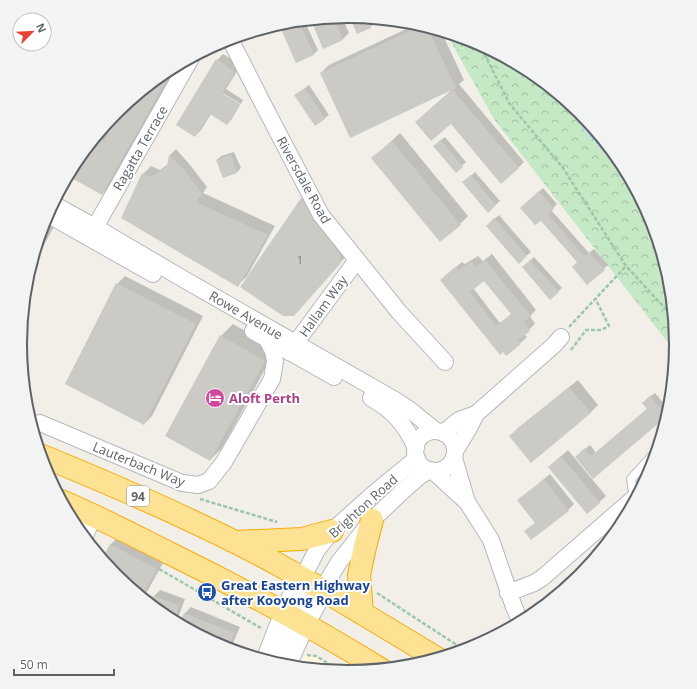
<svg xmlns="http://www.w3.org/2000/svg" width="697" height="689" font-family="'Open Sans',sans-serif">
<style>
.commercial{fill:#fef7e0}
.grass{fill:url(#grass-dots)}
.forest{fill:url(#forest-crowns)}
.water{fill:url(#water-waves)}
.shadow{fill:#0003;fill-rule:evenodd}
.building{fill:#cccac5;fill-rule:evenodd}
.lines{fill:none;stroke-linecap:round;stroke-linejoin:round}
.lane-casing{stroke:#b5b8bc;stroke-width:10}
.street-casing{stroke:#b5b8bc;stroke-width:18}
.secondary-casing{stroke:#b6babf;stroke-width:24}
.highway-casing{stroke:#f9ab00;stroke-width:24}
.path{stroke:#9cc7a9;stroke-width:2.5;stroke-dasharray:4 2;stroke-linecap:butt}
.lane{stroke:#fff;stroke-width:8}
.street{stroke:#fff;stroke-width:16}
.secondary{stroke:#fff;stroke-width:22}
.highway{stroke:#fde293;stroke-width:22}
.labels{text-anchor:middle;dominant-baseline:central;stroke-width:4;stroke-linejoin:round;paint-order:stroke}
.number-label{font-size:11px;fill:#7a7d7f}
.shield{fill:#fff;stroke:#8f9295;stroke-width:1}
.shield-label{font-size:12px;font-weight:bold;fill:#5f6368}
.street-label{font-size:13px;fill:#5f6368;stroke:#fff}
.hotel-label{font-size:13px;font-weight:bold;fill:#b23c85;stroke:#fff;text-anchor:start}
.transit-label{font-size:13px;font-weight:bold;fill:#164399;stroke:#fff;text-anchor:start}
.rim{fill:none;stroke:#5f6368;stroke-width:2}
</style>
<defs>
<pattern id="grass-dots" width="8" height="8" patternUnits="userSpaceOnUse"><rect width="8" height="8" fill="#c5e8c5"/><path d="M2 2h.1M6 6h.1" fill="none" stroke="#a3c0a4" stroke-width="1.8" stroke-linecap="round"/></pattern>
<pattern id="forest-crowns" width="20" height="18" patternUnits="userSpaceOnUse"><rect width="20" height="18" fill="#c5e8c5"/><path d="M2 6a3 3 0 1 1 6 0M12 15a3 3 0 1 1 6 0" fill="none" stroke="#a3c0a4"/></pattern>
<pattern id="water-waves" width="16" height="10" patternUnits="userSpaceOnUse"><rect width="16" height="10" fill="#aadaff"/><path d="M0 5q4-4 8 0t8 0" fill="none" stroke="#8eb4d2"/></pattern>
</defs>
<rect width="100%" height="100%" fill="#f1efe8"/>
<!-- commercial -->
<polygon class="commercial" points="307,655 316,656 344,673 296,668"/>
<!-- grass -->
<polygon class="grass" points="446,32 474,41 456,51"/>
<!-- forest -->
<path class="forest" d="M474,41c22,12 69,31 80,53l83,97 15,28 19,62 6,64 -1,8 -182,-234 -38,-68z"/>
<!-- water -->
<polygon class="water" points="551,88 581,112 622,162 637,191 554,94"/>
<!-- shadow -->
<g class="shadow">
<polygon points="350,16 372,18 374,24 370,27"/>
<polygon points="342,17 349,33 343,39 323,48 312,20"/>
<polygon points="304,20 318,50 314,54 296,62 282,29 286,25 295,21"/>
<polygon points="417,24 441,31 464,80 459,84 524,162 518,168 451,123 422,116 454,88 321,73 329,65"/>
<polygon points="223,54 241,65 226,89 243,100 241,104 223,93 223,95 240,105 231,120 227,124 211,114 201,130 195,136 217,60"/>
<polygon points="178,65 110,186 102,194 68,175 75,162 103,128 110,132 166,71"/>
<polygon points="309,85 329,115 315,125 296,95"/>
<polygon points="400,133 468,216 460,224 373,158"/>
<polygon points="445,137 466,162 456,171 438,142"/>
<polygon points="176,149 190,165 207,187 203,193 275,226 247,276 238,285 143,174 151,166 160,170 168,164 170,155"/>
<polygon points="234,152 241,168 237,172 223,177 217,160 221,156"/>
<polygon points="475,172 500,201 488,211 467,179"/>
<polygon points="543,188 557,204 551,210 589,253 594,249 608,265 587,284 578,262 541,219 525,204"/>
<polygon points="309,191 348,254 302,306 301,199"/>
<polygon points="499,215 531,252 519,262 491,222"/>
<polygon points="45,219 56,223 28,274"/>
<path d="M492,254l44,56 -6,6 5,8 -11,10 3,3 -20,18 -60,-80 15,-13 3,2 13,-8 5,5zM484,279l28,35 -12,9 -27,-35z"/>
<polygon points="534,257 562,288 550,298 527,264"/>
<polygon points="125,276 203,316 152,416 144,424 117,284"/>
<polygon points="233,324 276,349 222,448 210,460 221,336"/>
<polygon points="578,380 598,405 590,413 510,436 518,428"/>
<polygon points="655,393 670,411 670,413 603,469 580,453 590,445 596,453 648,408 647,399"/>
<polygon points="568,450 606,496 588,512 549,467"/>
<polygon points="550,474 574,504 568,510 536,523 518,501"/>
<polygon points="119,536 164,561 143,599 116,577 102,560 111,544"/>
<polygon points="160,590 185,599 176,623 166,618 150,605 154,596"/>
<polygon points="191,607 240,627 230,650 223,648 180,625 185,613"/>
</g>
<!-- building -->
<g class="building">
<polygon points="349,16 366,18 371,28 357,34"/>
<polygon points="334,17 343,40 323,49 311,20"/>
<polygon points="299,21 314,55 296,63 281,29"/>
<polygon points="422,25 427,27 456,88 350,138 320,73"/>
<polygon points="216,59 235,72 222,93 240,104 227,125 210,114 195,137 176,125"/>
<polygon points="174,67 102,195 68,176 75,162 96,137 104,141 123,106 166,71"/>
<polygon points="305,88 325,119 315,126 294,95"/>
<polygon points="453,90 519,168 501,184 451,124 431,141 415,122"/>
<polygon points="441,140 463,167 456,173 433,146"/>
<polygon points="392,141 461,225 440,242 371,158"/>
<polygon points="169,155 185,171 202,194 196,202 268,235 238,287 121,218 142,173 151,177 167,166"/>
<polygon points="231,155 237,173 223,178 216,160"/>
<polygon points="471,175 496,205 488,213 462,182"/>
<polygon points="539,191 554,209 548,214 584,256 589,252 605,270 587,285 572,267 577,262 541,221 535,225 520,208"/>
<polygon points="301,198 340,254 340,264 294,316 283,316 240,287"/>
<polygon points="494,218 527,256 519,264 486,226"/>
<polygon points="42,228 48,232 34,259 33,258"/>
<path d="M485,260l46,56 -7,6 6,9 -12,9 3,4 -15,12 -3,-4 -3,3 -60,-75 15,-13 4,3 12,-9 5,6zM484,281l27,33 -15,12 -26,-34z"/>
<polygon points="530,260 559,292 550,300 522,267"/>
<polygon points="116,283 196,324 144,425 65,384"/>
<polygon points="220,335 265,361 210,461 165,436"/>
<polygon points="569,387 591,413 531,463 509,436"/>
<polygon points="650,396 667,416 593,479 575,457 585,448 591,456 647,409 642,403"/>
<polygon points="561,456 600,503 587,514 548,467"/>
<polygon points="544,479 569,511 531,540 524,531 535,523 517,500"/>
<polygon points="110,544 157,569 141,597 116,577 102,559"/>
<polygon points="153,596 179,605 174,622 166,618 150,604"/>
<polygon points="184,613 234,633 228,649 179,625"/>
</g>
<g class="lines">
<defs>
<polyline id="lane" points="634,498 631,479 659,448"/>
<g id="street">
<polyline points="230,39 262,102 321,215 399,312 445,362"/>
<polyline points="53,204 95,227 185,280 395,400 410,410 436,431"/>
<polyline points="47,214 153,274"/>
<polyline points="90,236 191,58"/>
<polyline points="253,331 334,377"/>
<polyline points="289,352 357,260"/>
<path d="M371,398c24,14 33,25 45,50"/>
<polyline points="31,426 40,423 182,483 198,485 209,481 224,462 272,379 275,361 273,351 267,339"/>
<circle cx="435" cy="451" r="20"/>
<polyline points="443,433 459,420 476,414 554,345 561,337"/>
<polyline points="455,451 469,428 476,414"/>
<polyline points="454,458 467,502"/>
<polyline points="433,471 467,502 491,540 514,607 521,623"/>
<polyline points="84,538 94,515"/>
<polyline points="302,579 317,550 332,531 371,496 417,458"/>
<polyline points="322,590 339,562 372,520 406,488 420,476 430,470"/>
<polyline points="508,593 534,583 542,578 634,498"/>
</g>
<g id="secondary">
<polyline points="267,661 286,612 302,579"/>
<polyline points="284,667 304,623 322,590"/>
</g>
<g id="highway">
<path d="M40,455c81,33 162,68 239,110 54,30 106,62 159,94"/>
<path d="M61,501c38,16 74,35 110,53 73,36 142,73 211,116"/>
<polyline points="235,542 302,539 332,531"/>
<polyline points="362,613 359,575 365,547 372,520"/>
</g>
</defs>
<!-- lane casing -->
<use href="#lane" class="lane-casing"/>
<!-- street casing -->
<use href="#street" class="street-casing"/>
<!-- secondary casing -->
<use href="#secondary" class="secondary-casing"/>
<!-- highway casing -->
<use href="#highway" class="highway-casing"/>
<!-- path -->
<g class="path">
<polyline points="479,43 509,103 563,168 626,266 674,318"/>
<polyline points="569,327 626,266"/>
<polyline points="571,350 586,330 601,330 609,326 595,298"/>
<polyline points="200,499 277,522"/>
<polyline points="159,569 261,628"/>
<polyline points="377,593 466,651"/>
<polyline points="307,655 316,656 344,673"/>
</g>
<!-- lane -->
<use href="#lane" class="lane"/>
<!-- street -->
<use href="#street" class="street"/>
<!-- secondary -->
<use href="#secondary" class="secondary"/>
<!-- highway -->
<use href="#highway" class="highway"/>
</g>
<!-- icons -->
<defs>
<symbol id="hotel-disc" viewBox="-11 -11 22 22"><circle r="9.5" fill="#d1479c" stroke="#fff"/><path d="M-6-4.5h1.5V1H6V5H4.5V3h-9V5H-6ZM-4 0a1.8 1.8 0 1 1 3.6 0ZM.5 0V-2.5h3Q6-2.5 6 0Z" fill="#fff"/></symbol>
<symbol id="bus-disc" viewBox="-11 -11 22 22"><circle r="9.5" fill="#1a4fb4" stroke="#fff"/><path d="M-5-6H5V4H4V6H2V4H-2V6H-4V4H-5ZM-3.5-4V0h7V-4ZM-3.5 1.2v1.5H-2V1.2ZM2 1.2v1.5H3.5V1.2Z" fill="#fff"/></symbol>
</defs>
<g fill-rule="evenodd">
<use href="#hotel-disc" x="204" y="387" width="22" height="22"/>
<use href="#bus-disc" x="196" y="581" width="22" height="22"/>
</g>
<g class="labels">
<!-- number labels -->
<g class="number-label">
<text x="300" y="259">1</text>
</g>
<!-- shield labels -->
<rect class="shield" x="127" y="486" width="22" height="20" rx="3"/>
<g class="shield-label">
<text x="138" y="496">94</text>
</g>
<!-- street labels -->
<g class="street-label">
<text transform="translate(140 148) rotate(-60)">Ragatta Terrace</text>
<text transform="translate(304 180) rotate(61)">Riversdale Road</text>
<text transform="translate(323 306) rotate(-54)">Hallam Way</text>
<text transform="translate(246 315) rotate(30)">Rowe Avenue</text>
<text transform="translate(139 464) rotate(22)">Lauterbach Way</text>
<text transform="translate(363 506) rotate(-42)">Brighton Road</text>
</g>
<!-- hotel labels -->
<g class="hotel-label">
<text x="229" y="398">Aloft Perth</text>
</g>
<!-- transit labels -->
<g class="transit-label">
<text x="221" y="585">Great Eastern Highway<tspan x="221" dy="15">after Kooyong Road</tspan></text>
</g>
</g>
<!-- crop -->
<path d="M0 0H697V689H0ZM27 344a321 321 0 1 1 642 0a321 321 0 1 1-642 0Z" fill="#f2f3f3" fill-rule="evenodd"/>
<path class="rim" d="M27 344a321 321 0 1 1 642 0a321 321 0 1 1-642 0Z"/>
<!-- north arrow -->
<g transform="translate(32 32) rotate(66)"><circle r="19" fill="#ffffff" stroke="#bfc1c3"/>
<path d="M0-3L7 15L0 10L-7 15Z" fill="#ea4335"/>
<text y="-6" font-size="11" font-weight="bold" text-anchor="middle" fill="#5f6368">N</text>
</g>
<!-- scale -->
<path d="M14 669v6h100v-6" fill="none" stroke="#5f6368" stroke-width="2"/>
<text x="20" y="669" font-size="12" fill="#5f6368" stroke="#ffffff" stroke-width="3" paint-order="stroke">50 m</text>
</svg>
